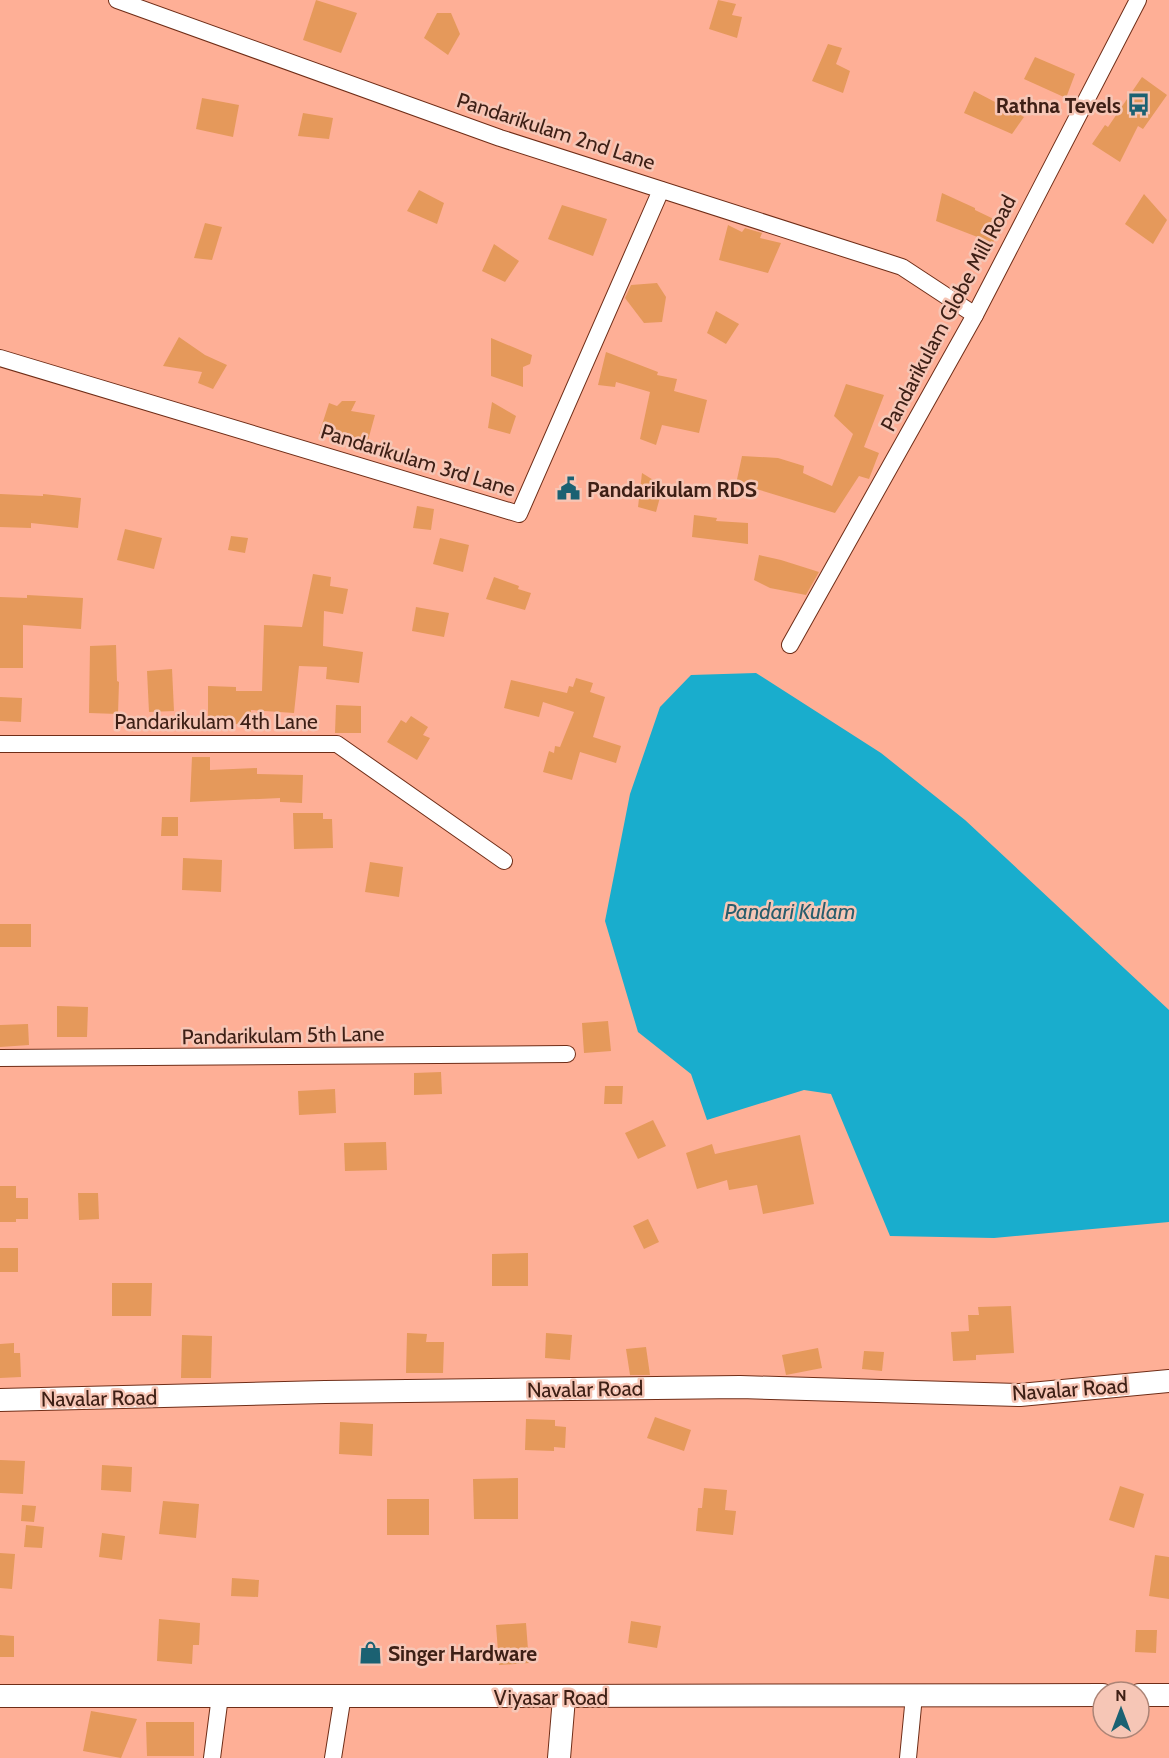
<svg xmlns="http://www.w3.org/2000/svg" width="1169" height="1758" font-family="Cabin,sans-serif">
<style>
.water{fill:#19adcd}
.building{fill:#e5995b}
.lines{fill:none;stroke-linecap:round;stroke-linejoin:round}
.street-casing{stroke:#6f2d17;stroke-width:18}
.secondary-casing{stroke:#6f2d17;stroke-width:24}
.street{stroke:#fff;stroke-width:16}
.secondary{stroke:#fff;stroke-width:22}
.labels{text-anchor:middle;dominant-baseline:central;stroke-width:5;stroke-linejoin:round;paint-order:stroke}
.poi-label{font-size:21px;font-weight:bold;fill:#3e2016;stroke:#f6c6b6;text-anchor:start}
.street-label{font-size:21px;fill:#3e2016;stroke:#f6c6b6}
.water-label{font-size:22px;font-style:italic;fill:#295d6c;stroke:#f6c6b6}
</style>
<rect width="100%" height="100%" fill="#feaf96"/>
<!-- water -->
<polygon class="water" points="756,673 881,753 965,820 1169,1010 1169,1222 994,1238 890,1236 831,1094 804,1090 707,1120 691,1074 638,1032 605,921 630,794 660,707 691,675"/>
<!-- building -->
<g class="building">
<polygon points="316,0 357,13 341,53 303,40"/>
<polygon points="718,0 736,4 732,15 742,17 737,38 709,29"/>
<polygon points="437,13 451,13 460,34 448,55 424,38"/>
<polygon points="828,44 842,48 836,64 850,71 843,93 812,81"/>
<polygon points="1035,57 1075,74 1066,98 1024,79"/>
<polygon points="1142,77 1167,95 1143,129 1138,126 1120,162 1092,144 1105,125 1108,127"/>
<polygon points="974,91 1024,117 1012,134 964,113"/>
<polygon points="202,98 239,105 233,137 196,129"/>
<polygon points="303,113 333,118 329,139 298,136"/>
<polygon points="419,190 444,203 437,224 407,211"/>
<polygon points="942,193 975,208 975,210 1000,222 993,243 936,221"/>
<polygon points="1144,194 1167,220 1153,244 1125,224"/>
<polygon points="562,205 607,219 593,256 548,239"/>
<polygon points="205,223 222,227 212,260 194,258"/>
<polygon points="728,225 742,232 745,228 762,233 760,238 781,243 768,273 719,260"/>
<polygon points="494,244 519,261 505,282 482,271"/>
<polygon points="657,283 666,297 662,322 644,323 625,298 631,285"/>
<polygon points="716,311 739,324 726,344 707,333"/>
<polygon points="179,337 205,355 227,365 213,389 198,383 202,372 163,366"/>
<polygon points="491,338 532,355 530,364 523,367 523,387 491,376"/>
<polygon points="606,352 658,372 657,375 677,379 674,391 707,400 699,433 662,425 656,445 640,439 650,392 616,382 615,387 598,385"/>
<polygon points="846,384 884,395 864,447 879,453 869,479 859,476 835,513 753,488 752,490 736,484 742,456 778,458 804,466 803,473 832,486 853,434 834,416"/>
<polygon points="342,401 356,401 351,411 375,415 367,444 319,434 329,403 337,406"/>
<polygon points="492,402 516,416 510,434 488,428"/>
<polygon points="642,473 663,486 656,512 638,507"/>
<polygon points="0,494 43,496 43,494 81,498 78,528 31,523 31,528 0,527"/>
<polygon points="417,506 434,509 431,530 413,528"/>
<polygon points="694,515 717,518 716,521 748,523 748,544 692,537"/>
<polygon points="125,529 162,538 154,569 117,560"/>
<polygon points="231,536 248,538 245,553 228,550"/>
<polygon points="440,538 469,545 463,572 433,564"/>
<polygon points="759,555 781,560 819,572 806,595 770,588 754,580"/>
<polygon points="313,574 331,577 330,586 348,589 343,614 324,611 323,646 363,652 359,683 326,679 327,667 299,666 294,713 251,710 251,724 208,724 208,686 236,687 236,691 262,691 264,625 302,627"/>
<polygon points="494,577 519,586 518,589 531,593 525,610 486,599"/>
<polygon points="27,595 83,598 81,629 23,625 23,668 0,668 0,597 27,598"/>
<polygon points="416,607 449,613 444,637 412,631"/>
<polygon points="116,645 117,681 119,682 118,714 89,713 90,646"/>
<polygon points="172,669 174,711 149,712 147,671"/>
<polygon points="576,678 593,683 590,692 605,697 593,737 621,746 616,763 580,752 572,780 543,772 549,751 554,753 555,746 560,747 574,712 543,702 539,717 504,708 511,680 567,693 569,686 573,687"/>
<polygon points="0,697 22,698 21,722 0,721"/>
<polygon points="336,705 361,706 361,733 335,733"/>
<polygon points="411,716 428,727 423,735 430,738 417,760 387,742 401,720 406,723"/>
<polygon points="192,757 210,757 210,770 257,768 257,774 303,775 302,803 280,802 280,798 190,802"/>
<polygon points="293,813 323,813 323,819 332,819 333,848 294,849"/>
<polygon points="162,817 178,817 178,836 161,836"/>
<polygon points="183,858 222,860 221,892 182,890"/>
<polygon points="370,862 403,867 399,897 365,892"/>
<rect x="0" y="924" width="31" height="23"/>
<polygon points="57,1006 88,1007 87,1037 57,1037"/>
<polygon points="608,1021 611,1051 584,1053 582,1023"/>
<polygon points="28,1024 29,1045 0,1047 0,1025"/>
<polygon points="441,1072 442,1094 414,1095 414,1073"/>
<polygon points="605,1086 623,1086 622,1104 604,1104"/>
<polygon points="335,1089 336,1113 299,1115 298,1091"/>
<polygon points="653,1120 666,1146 638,1159 625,1133"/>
<polygon points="800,1135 814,1204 763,1214 757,1185 729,1190 727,1180 697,1189 686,1153 712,1144 715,1154"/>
<polygon points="386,1142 387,1170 345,1171 344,1143"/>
<polygon points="0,1186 16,1186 16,1198 28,1198 28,1219 16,1219 16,1222 0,1222"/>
<polygon points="78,1193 98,1193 99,1219 79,1220"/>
<polygon points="648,1219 659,1242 644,1249 633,1226"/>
<rect x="0" y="1248" width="18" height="24"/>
<polygon points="528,1253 528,1286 492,1286 492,1254"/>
<polygon points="112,1283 152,1283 151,1316 112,1316"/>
<polygon points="1011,1306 1014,1353 976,1355 976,1360 953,1361 951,1332 969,1331 968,1315 979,1315 978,1307"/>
<polygon points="407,1333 427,1334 426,1342 444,1342 443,1373 406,1373"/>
<polygon points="546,1333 572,1335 570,1360 545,1358"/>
<polygon points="182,1335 212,1336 211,1378 181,1378"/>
<polygon points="14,1343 14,1353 20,1353 21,1377 0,1378 0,1344"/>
<polygon points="646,1347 650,1375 630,1375 626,1349"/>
<polygon points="818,1348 822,1368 786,1375 782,1355"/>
<polygon points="864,1351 884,1352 882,1371 862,1369"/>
<polygon points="655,1417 691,1430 684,1451 647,1438"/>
<polygon points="526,1419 555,1420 555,1426 566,1427 565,1448 554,1447 554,1451 525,1450"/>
<polygon points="340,1422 373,1424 372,1456 339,1454"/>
<polygon points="0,1460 25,1461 23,1494 0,1493"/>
<polygon points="102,1465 132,1467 131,1492 101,1490"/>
<polygon points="518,1478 518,1519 474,1519 473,1479"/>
<polygon points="1120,1486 1144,1494 1134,1528 1109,1520"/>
<polygon points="704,1488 727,1490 725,1510 736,1511 733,1535 696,1531 698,1508 702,1508"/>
<rect x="387" y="1499" width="42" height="36"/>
<polygon points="163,1501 199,1504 196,1538 159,1534"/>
<polygon points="22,1505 36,1506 34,1522 21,1521"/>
<polygon points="26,1525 44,1527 42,1548 24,1547"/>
<polygon points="102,1533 125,1536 122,1560 99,1557"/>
<polygon points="0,1553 15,1554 12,1589 0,1588"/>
<polygon points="1155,1555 1169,1557 1169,1599 1149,1596"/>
<polygon points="232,1578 259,1580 258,1597 231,1596"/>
<polygon points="159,1619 200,1623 199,1645 193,1645 192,1664 157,1661"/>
<polygon points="631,1621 661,1626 657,1648 628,1643"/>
<polygon points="526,1623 529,1663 499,1665 496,1625"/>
<polygon points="1136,1630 1157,1630 1156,1653 1135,1652"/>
<polygon points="0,1635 14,1636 14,1657 0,1657"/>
<polygon points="91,1711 137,1719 121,1758 83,1751"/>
<polygon points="146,1722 194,1722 194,1756 147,1756"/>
</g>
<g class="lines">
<defs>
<g id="street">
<polyline points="117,0 500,138 902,267 975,315"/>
<polyline points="0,358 519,514 661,190"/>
<polyline points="790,645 975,315 1138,0"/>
<polyline points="0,744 337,744 504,861"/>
<polyline points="0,1058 567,1054"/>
<polyline points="212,1758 220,1696"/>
<polyline points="333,1758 343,1695"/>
<polyline points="908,1758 914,1696"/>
</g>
<g id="secondary">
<polyline points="0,1400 325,1392 740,1387 1020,1395 1169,1381"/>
<polyline points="1139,1695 1169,1695"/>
<path d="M0,1696c368,-1 735,1 1103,-1"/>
<polyline points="559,1758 564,1698"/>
</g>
</defs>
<!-- street casing -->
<use href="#street" class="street-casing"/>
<!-- secondary casing -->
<use href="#secondary" class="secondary-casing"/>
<!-- street -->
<use href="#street" class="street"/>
<!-- secondary -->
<use href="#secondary" class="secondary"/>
</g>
<!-- icons -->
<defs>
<symbol id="bus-bare" viewBox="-9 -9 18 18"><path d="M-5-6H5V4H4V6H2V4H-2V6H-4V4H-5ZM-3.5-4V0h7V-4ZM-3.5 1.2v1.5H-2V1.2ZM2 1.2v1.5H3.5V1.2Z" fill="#1b6172" stroke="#f6c6b6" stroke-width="2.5" paint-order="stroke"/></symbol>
<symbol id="civic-bare" viewBox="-9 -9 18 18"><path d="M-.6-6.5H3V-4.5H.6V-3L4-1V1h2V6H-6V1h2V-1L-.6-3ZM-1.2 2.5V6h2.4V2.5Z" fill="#1b6172" stroke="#f6c6b6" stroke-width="2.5" paint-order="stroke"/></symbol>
<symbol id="shop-bare" viewBox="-9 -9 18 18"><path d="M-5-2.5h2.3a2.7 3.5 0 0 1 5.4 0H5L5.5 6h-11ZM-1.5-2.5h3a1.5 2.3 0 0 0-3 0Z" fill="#1b6172" stroke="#f6c6b6" stroke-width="2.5" paint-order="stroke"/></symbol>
</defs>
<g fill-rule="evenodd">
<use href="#bus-bare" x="1122" y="88" width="33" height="33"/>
<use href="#civic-bare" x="552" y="472" width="33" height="33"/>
<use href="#shop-bare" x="354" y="1636" width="33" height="33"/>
</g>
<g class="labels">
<!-- poi labels -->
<g class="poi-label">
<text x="1121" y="105" text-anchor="end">Rathna Tevels</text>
<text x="587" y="489">Pandarikulam RDS</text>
<text x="388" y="1653">Singer Hardware</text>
</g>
<!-- street labels -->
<g class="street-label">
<text transform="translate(556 131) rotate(18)">Pandarikulam 2nd Lane</text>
<text transform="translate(948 313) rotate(-62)">Pandarikulam Globe Mill Road</text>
<text transform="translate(418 460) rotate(17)">Pandarikulam 3rd Lane</text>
<text x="216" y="721">Pandarikulam 4th Lane</text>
<text transform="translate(283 1035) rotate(-1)">Pandarikulam 5th Lane</text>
<text transform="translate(585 1389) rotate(-1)">Navalar Road</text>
<text transform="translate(1070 1389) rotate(-4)">Navalar Road</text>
<text transform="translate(99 1398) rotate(-1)">Navalar Road</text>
<text x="551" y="1697">Viyasar Road</text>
</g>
<!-- water labels -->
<g class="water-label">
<text x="790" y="911">Pandari Kulam</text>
</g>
</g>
<!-- north arrow -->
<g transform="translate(1121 1710)"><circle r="28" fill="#f6c6b6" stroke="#ac8476" stroke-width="1.5"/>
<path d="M0-4.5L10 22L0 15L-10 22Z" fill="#1b6172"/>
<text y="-9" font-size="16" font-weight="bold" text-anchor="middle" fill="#3e2016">N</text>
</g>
</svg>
